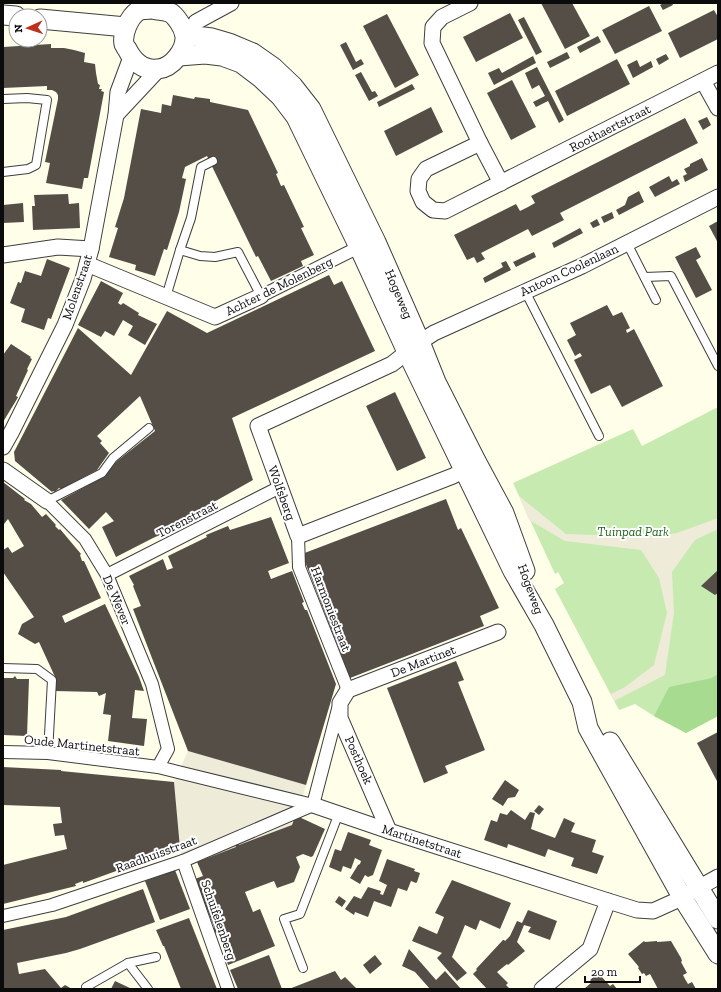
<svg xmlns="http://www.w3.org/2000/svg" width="721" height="992" font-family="'Zilla Slab',serif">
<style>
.green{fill:#c7eab1}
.forest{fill:#a7dc90}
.plaza{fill:#eeebd9}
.building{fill:#544e47}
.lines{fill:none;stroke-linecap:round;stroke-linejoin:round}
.service-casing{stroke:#3e3e3e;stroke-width:10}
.pedestrian-casing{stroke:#3e3e3e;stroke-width:14}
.minor-casing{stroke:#3e3e3e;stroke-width:17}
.tertiary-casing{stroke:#3e3e3e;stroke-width:21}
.service{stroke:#fff;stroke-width:8}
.pedestrian{stroke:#fff;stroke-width:12}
.minor{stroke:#fff;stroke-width:15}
.tertiary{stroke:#fff;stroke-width:19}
.labels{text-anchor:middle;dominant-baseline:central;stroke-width:4;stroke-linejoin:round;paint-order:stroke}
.street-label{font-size:13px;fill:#0b0b0b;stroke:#fff}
.park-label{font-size:13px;font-style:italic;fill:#1e6419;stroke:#fff}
</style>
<rect width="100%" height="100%" fill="#fffee9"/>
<!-- green -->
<polygon class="green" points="718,407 718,716 686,733 654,716 635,704 619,710 555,589 564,583 558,572 555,574 513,483 633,429 642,446"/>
<!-- forest -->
<polygon class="forest" points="718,674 718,716 686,733 654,716 669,687 712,678"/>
<!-- plaza -->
<g class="plaza">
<polygon points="519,496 566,534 652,537 677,533 718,518 718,529 695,540 672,572 674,613 665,675 614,701 611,694 625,687 654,665 667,613 659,578 641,550 565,541 529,520"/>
<polygon points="188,751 306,785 297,816 295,817 292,825 239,845 239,844 236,845 236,847 185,867 180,848 174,782"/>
</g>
<!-- building -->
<g class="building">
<polygon points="541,3 572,3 590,36 565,49"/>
<polygon points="664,3 672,3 673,5 663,10 660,5"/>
<polygon points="649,6 662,31 615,54 602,30"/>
<polygon points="714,10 718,17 718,39 680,58 668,33"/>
<polygon points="510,13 523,38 476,62 463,37"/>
<polygon points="387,14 419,75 395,88 363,26"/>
<polygon points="524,17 542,52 536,55 518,20"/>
<polygon points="598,36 601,42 580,53 577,47"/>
<polygon points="346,42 356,62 361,59 364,64 353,70 340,45"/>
<polygon points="51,44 51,48 64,48 74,50 85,53 84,62 95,64 96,73 98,84 100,85 99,89 102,89 101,91 104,92 88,178 84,178 82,189 46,183 50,163 45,162 58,99 58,95 56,92 52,90 47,90 47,86 3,88 3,47"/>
<polygon points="567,52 570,58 550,68 547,62"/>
<polygon points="666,54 669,59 659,65 656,59"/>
<polygon points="533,56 536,63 494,85 488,73 499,68 502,73"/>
<polygon points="617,59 630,84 567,116 555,91"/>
<polygon points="637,60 640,67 651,61 653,67 633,78 627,65"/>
<polygon points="537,67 564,120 559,123 548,101 536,107 533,102 545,96 539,85 532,89 525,73"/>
<polygon points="361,72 372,92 375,91 378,96 369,101 355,75"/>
<polygon points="512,80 536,127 511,140 487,93"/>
<polygon points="412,84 415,89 379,107 377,102"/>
<polygon points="173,95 194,99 195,97 210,99 210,102 248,110 278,173 276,174 281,186 284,185 304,227 301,228 314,255 301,261 303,266 271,281 258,256 256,257 207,156 185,167 182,178 186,179 179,212 167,250 164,249 155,276 135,270 136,265 109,257 118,228 115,227 124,198 141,109 161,113 162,104 171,106"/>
<polygon points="431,107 443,132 396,156 384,131"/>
<polygon points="707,117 711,125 703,130 698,121"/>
<polygon points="685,118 698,143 560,213 564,220 532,236 528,229 481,253 485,259 477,263 474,257 467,260 454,235 516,204 520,211 528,207 535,203 531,196"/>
<polygon points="702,158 708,170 685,182 683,176 687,174 684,169 690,166 690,164"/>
<polygon points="669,176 672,182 677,179 680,184 655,197 649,187"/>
<polygon points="639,191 644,202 619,215 616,210 625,205 628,197"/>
<polygon points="68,194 69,204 79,203 80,228 33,230 32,206 35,206 34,195"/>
<polygon points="23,203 24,222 3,223 3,205"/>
<polygon points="612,212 614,218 604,223 601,217"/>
<polygon points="597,219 600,225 593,228 590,223"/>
<polygon points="718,221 718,243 709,226"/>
<polygon points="580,228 583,233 554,248 552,243"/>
<polygon points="696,247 701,257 696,260 712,290 696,298 675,257"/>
<polygon points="534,252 536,257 516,267 513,262"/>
<polygon points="47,259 70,268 51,319 48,318 44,330 21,322 25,309 10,303 18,282 21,283 25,271 41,276"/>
<polygon points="506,261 511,270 485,283 483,278 503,267 501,263"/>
<polygon points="329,275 334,285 342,281 375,351 232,418 253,480 173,525 174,529 153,538 116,557 102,527 114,521 106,512 89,529 61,500 103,477 117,461 155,431 140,396 97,436 102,441 100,443 109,453 97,470 61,489 59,488 55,492 53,491 52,492 15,461 14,452 78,328 131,375 167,311 207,333"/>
<polygon points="101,281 123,293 118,303 121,305 123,303 139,313 138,315 157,324 145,345 128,335 133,326 123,320 114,336 105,331 101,337 78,325"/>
<polygon points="607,305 613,316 622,312 630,328 626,330 627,333 634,329 663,386 622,407 610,385 591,394 574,360 582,356 580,353 575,356 567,340 576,335 570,323"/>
<polygon points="11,344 31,357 30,358 32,359 27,369 28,370 16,396 18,397 17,399 3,422 3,355"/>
<polygon points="395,392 426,458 397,471 366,406"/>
<polygon points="3,482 25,499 24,500 31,504 42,517 46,514 56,525 55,526 59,530 60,529 81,554 80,555 82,561 84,561 101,598 62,616 65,623 105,604 139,677 144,691 135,690 132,718 147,719 144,746 108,741 111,715 103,714 106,693 99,696 97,692 55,691 56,679 39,642 35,644 18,634 22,624 34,617 3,572 3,550 8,547 12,553 24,546 8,519 4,524 3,523"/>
<polygon points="446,499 458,530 461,528 499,608 480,616 484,626 350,678 302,554"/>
<polygon points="271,517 289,563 268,571 271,579 292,571 304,602 302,603 305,610 307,610 336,684 306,785 188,751 133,609 141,606 133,586 134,585 129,576 163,559 167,570 173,568 168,556 207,537 206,535 228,526 230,530"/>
<polygon points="718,570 718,593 715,595 701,586"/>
<polygon points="456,661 464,680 458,682 485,750 445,766 448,773 424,783 387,688"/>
<polygon points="15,676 17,679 29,679 27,736 3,735 3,678 13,678"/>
<polygon points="718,732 718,783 697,743"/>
<polygon points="3,767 61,770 61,771 174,782 180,848 83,883 83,881 75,884 76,886 3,904 3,865 67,849 64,835 55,836 53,824 62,823 60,807 3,805"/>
<polygon points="505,780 519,790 515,797 508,798 503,806 492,799"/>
<polygon points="539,805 544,809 539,815 534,811"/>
<polygon points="511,810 525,820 530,812 535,813 531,829 555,838 564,818 575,823 571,832 596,840 592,852 604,856 597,874 571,866 574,858 548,849 545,857 508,844 507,848 484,840 491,820 497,822 500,813 507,815"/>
<polygon points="297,816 325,829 313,856 311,857 303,854 296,857 300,867 294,882 277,888 274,881 245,892 253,912 260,909 275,946 228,965 224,954 229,953 220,931 215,933 213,929 214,928 214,927 195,879 203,876 197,862 236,847 235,845 239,844 239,845 292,825 295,817"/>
<polygon points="348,832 371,840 369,845 382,850 373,875 368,877 365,875 360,884 350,878 358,865 360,864 361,861 355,858 351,869 343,866 341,872 329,867 335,849 341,851"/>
<polygon points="387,859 415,869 414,871 420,873 417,882 416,883 411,881 407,891 398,888 391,907 374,901 368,917 355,912 354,915 345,909 354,896 361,899 368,887 381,891 380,894 383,895 387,885 379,881"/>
<polygon points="175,870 190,909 160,920 145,881"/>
<polygon points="452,880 511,903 500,929 480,920 476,930 465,925 452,957 467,973 457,981 437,958 442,953 412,941 419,926 437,934 444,917 435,913"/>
<polygon points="143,889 155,922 80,949 66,953 17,963 19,974 45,969 61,988 65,985 72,989 3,989 3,930 66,917"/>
<polygon points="339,896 346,901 342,907 335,902"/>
<polygon points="528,910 557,921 550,940 528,932 531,927 524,925 517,942 525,951 508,965 507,964 497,972 508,983 506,985 509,988 509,989 487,989 473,974 477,970 476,969 503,940 504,940 505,941 510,936 517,921 522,923"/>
<polygon points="189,918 217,989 181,989 164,946 163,946 156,930"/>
<polygon points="644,941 645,942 657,941 657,942 671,941 681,958 682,961 681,962 687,973 683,975 685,979 688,984 692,982 696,989 658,989 650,974 646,976 644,973 642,974 638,968 639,967 628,954"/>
<polygon points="409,949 436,980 445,971 461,989 430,989 415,972 402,966"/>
<polygon points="269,955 282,989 238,989 230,970"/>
<polygon points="375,955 382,964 370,974 363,965"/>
<polygon points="335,971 341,980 345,977 357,989 289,989"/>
<polygon points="597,974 599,976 600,975 610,986 613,984 617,989 584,989 592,982 590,980"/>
<polygon points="115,981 132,989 111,989"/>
</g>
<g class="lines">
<defs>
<g id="service">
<polyline points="3,99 27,98 47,100 36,165 28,169 3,172"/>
<polyline points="627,243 656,300"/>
<polyline points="180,250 191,218 201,167 213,161"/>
<polyline points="645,277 671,276 718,366"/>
<polyline points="525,291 599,436"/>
<polyline points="166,297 180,250 200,256 215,257 238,252 261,296"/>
<polyline points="47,501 102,473 113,458 149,428"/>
<polyline points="3,668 37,669 52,680 48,753"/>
<polyline points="128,963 148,989"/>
<polyline points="303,968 284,919 300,914 339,813"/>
<polyline points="86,987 128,963 156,957"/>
</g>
<g id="pedestrian">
<polyline points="261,296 359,247"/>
<polyline points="47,501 85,539 107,575 152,684 168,749 158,767"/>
<polyline points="298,536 299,567 348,690"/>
<polyline points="107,575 280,487"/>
<polyline points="3,752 48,753 158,767 178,772 313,805"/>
<polyline points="313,805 338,709"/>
<polyline points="183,861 228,989"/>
<polyline points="3,916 52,905 183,861 313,805"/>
</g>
<g id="minor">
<polyline points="470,3 442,17 433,27 432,43 480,143 501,183"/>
<polyline points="196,22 231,3"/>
<polyline points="703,81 718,108"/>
<polyline points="116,115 159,69"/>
<polyline points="480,143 426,169 419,179 418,191 423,202 433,210 445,211 718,73"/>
<polyline points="3,255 58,247 91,249"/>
<polyline points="87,264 215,317 261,296"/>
<polyline points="3,447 12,431 65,325 83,279 91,249 116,115 118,92 131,57"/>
<polyline points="472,463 464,470 453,476 339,520 298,536 258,426 392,364 420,342 434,333 582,266 718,197"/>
<polyline points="3,470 47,501"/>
<polyline points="313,805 389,831 608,901 637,910 653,911 673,902 718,877"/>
<polyline points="389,831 340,718 340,703 348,690 498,632"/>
<polyline points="542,989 590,949 608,901"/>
</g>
<g id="tertiary">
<path d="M150,9c6,1 15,1 21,4 3,2 6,6 8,9 3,4 5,9 6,14 1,14 -13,32 -27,33 -15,2 -25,-8 -31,-20 -1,-1 -2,-3 -3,-5 -2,-10 5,-27 14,-33 3,-2 8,-1 12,-2z"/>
<polyline points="3,15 16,16"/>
<polyline points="40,19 126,27"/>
<polyline points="183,27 195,36 212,38 229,43 253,53 273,67 293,86 311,109 376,242 420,342 436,382 476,461 504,513 525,571"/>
<polyline points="179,56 205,54 222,56 241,63 262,79 280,96 296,117 359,247 407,352 513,571 544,625 582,702 588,728 682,897 718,954"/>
<polyline points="610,742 718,919"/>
</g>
</defs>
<!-- service casing -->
<use href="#service" class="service-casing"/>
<!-- pedestrian casing -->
<use href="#pedestrian" class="pedestrian-casing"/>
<!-- minor casing -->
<use href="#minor" class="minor-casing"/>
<!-- tertiary casing -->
<use href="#tertiary" class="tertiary-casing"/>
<!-- service -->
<use href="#service" class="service"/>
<!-- pedestrian -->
<use href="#pedestrian" class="pedestrian"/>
<!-- minor -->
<use href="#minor" class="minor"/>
<!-- tertiary -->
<use href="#tertiary" class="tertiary"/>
</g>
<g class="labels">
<!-- street labels -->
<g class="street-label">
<text transform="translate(610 128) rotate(-27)">Roothaertstraat</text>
<text transform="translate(569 270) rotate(-25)">Antoon Coolenlaan</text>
<text transform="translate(279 286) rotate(-26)">Achter de Molenberg</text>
<text transform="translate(77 287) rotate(-71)">Molenstraat</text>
<text transform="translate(399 294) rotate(67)">Hogeweg</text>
<text transform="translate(282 493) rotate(70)">Wolfsberg</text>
<text transform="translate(187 519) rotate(-27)">Torenstraat</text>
<text transform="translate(531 589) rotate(70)">Hogeweg</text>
<text transform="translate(117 600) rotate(67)">De Wever</text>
<text transform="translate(331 609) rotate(69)">Harmoniestraat</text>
<text transform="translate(423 661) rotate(-21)">De Martinet</text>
<text transform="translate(82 745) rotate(6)">Oude Martinetstraat</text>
<text transform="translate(359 760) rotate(66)">Posthoek</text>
<text transform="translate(422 841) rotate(18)">Martinetstraat</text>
<text transform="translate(156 854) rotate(-20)">Raadhuisstraat</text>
<text transform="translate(219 920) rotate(71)">Schuifelenberg</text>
</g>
<!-- park labels -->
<g class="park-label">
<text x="633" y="531">Tuinpad Park</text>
</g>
</g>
<!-- border -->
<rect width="721" height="992" fill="none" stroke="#0b0b0b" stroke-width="8"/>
<!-- north arrow -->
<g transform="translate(28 28) rotate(267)"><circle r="19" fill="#ffffff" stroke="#9d9d9d"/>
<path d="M0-3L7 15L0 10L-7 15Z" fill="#c02e1e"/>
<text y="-6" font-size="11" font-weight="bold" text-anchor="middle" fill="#0b0b0b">N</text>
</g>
<!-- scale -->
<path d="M585 976v6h55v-6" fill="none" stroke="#0b0b0b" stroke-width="2"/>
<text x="591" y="976" font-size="12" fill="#0b0b0b" stroke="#ffffff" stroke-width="3" paint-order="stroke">20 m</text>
</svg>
